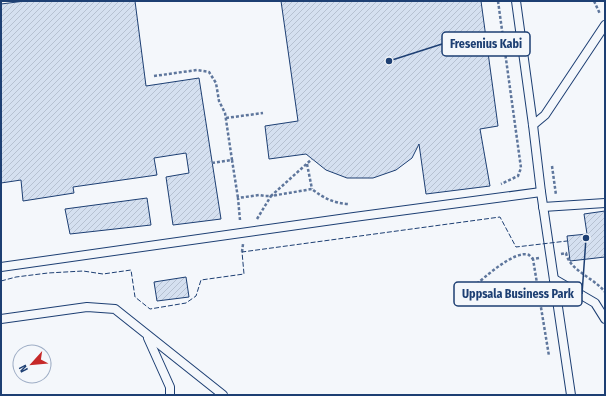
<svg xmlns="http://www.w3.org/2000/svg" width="606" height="396" font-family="'Fira Sans Condensed',sans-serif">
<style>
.building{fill:url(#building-hatch);stroke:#1d3f73}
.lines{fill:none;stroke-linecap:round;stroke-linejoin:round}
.lane-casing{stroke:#1d3f73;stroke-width:10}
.path{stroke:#5e769c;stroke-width:2.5;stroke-dasharray:3 2;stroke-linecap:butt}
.lane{stroke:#f4f7fb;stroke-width:8}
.fence{stroke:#1d3f73;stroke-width:1;stroke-dasharray:5 2;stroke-linecap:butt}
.leader{fill:none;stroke:#1d3f73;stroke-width:1.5}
.callout-dot{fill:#1d3f73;stroke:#f4f7fb;stroke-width:1.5}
.callout{fill:#f4f7fb;stroke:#1d3f73;stroke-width:1.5}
.callout-label{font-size:12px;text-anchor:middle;font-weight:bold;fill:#1d3f73}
</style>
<defs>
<pattern id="building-hatch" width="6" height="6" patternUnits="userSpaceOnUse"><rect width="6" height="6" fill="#d5e0f0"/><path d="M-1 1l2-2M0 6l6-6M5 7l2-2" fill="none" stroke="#b6c1d1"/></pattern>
</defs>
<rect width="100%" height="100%" fill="#f4f7fb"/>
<!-- building -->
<g class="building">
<polygon points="25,1 135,1 146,86 199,78 221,219 173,225 166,177 189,173 186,153 154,158 157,175 73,187 74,193 23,201 21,180 1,183 1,4"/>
<polygon points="281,1 481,1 498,126 480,129 490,186 426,194 419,144 412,158 396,170 373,178 347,178 326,170 306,154 269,159 265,126 298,121"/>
<polygon points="147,198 151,225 70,234 65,209"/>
<polygon points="605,211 605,257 570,261 567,236 587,234 584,214"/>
<polygon points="186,277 189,297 157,301 154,282"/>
</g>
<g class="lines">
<defs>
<g id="lane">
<polyline points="516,1 533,125 541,192 571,395"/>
<polyline points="533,125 545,115 605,25"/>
<polyline points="543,207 605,203"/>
<polyline points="1,267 354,217 541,192"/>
<polyline points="554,279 595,303 605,319"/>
<polyline points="1,319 87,307 115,309 223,395"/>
<polyline points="148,338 170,387 170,395"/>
</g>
</defs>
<!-- lane casing -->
<use href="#lane" class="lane-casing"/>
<!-- path -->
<g class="path">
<polyline points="498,1 521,168 518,176 501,184"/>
<polyline points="594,1 600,14"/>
<polyline points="154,76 197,70 209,72 216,83 219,101 225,113 232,160"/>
<polyline points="226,118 263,113"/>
<polyline points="212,163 232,160 238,198"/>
<polyline points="307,164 312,189"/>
<polyline points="552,166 556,195"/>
<path d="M257,219l14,-23 41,-7c11,9 22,14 36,15"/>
<polyline points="240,220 238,198 259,195 265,196 271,196 312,159"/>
<polyline points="242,252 243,244"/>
<path d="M561,254l5,-1c4,18 27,24 39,39"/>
<polyline points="539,258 533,259 549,356"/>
<path d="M473,287c10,-8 42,-38 56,-32 0,0 4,4 4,4"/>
</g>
<!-- lane -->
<use href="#lane" class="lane"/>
<!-- fence -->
<polyline class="fence" points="1,281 16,277 48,273 83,271 103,274 131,270 135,297 150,309 186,303 196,296 201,280 244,274 242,252 500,217 516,247 567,241"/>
</g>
<!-- callouts -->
<path class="leader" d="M389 61L442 44M586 238L582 294"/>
<g class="callout-dot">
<circle cx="389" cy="61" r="4"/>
<circle cx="586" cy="238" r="4"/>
</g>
<g class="callout">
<rect x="442" y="32" width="88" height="24" rx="4"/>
<rect x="454" y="282" width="128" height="24" rx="4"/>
</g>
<g class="callout-label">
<text x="486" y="48">Fresenius Kabi</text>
<text x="518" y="298">Uppsala Business Park</text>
</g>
<!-- border -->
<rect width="606" height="396" fill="none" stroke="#1d3f73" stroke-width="4"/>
<!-- north arrow -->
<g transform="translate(32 364) rotate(243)"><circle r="19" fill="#f4f7fb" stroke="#9eadc5"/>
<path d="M0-3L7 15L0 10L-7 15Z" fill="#c62828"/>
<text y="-6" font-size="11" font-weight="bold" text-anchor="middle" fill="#1d3f73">N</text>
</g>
</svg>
